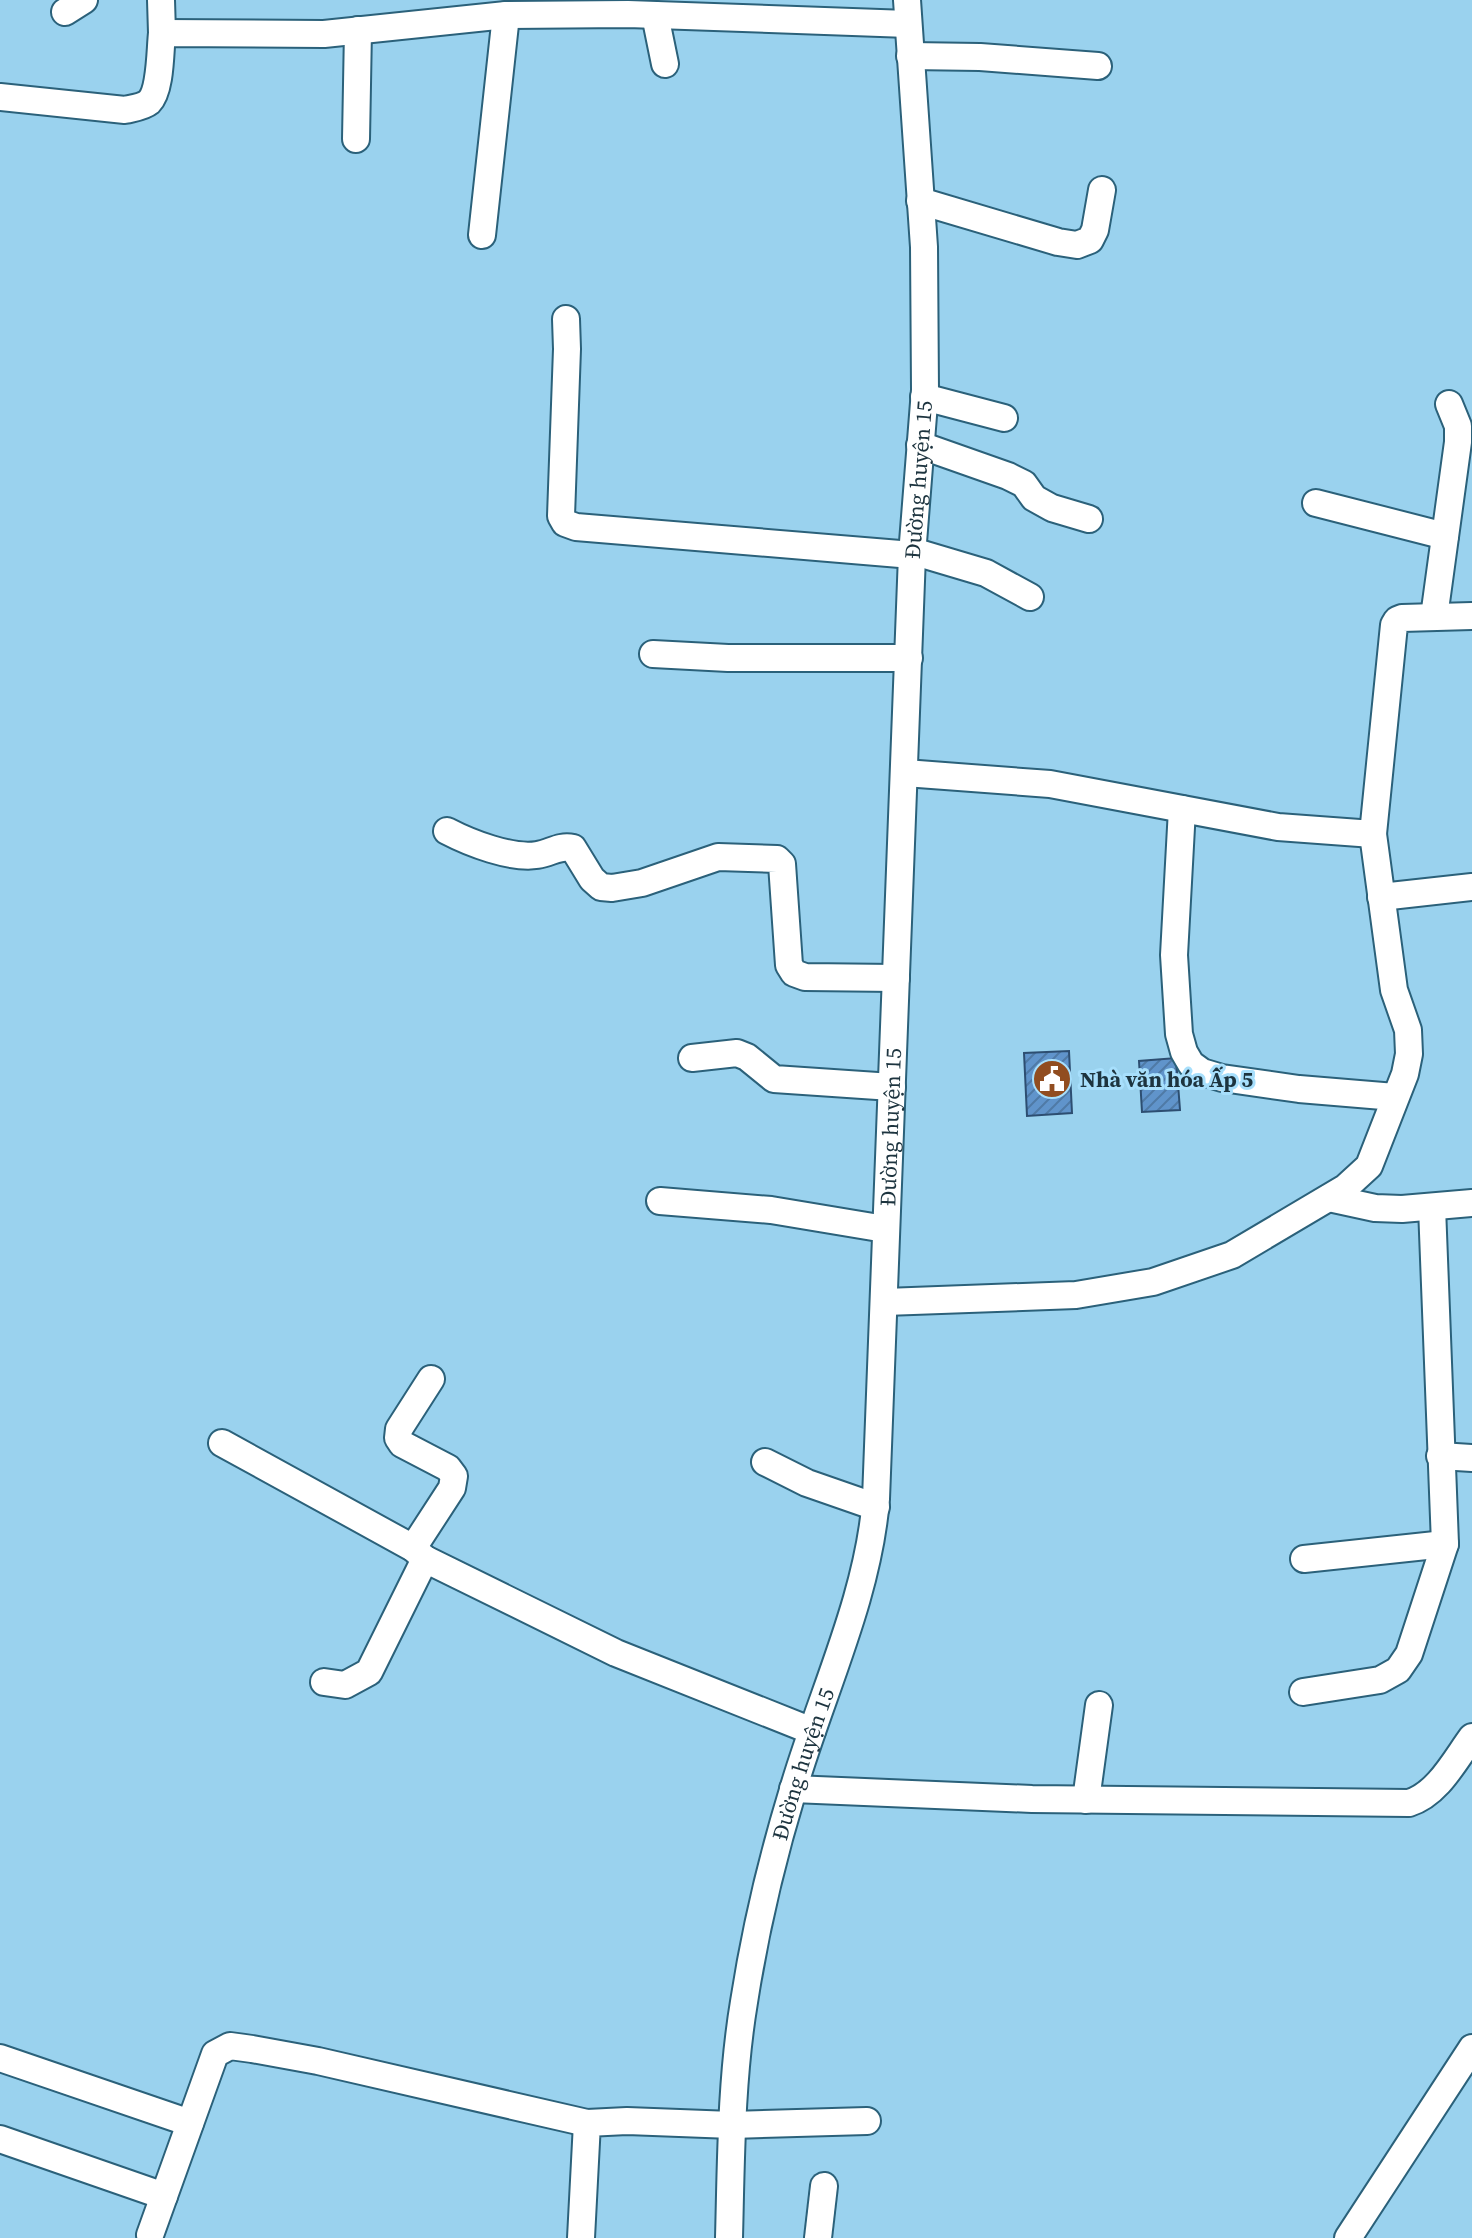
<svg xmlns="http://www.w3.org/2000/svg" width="1472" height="2238" font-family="'Source Serif 4',serif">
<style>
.building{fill:url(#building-hatch);stroke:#2d4e71;stroke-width:2}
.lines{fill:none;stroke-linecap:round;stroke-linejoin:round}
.minor-casing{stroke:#2b617a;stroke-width:30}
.minor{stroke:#fff;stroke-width:26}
.labels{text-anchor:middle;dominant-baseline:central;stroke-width:6;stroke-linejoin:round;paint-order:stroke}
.street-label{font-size:22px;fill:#1d343f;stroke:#a7dffc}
.poi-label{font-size:22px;font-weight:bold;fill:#1d343f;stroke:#a7dffc;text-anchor:start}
</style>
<defs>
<pattern id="building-hatch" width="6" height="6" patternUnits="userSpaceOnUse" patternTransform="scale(2)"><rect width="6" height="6" fill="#6094cb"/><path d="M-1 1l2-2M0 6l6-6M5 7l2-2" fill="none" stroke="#4f7aa6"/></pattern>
</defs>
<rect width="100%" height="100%" fill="#9ad2ee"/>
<!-- building -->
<g class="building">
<polygon points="1069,1051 1072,1113 1027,1116 1024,1053"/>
<polygon points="1176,1058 1180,1110 1142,1112 1139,1061"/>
</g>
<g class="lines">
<defs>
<g id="minor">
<polyline points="161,0 162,33"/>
<polyline points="65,12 84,0"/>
<polyline points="655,15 665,64"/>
<polyline points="910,56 980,57 1098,66"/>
<path d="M0,97l125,13c8,-2 18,-3 24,-8 12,-12 11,-52 13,-69l162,1 182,-19 122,-1 280,10"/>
<polyline points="356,139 358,30"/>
<polyline points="920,201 1058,242 1077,245 1090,240 1095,230 1102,190"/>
<polyline points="482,235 506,15"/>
<polyline points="566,319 567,349 561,516 565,523 576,527 912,555"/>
<polyline points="924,397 1004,418"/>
<polyline points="920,445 1008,476 1024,484 1034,498 1052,508 1089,519"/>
<polyline points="1316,503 1445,536"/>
<polyline points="912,551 986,573 1030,597"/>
<polyline points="1434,617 1458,442 1458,426 1449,404"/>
<polyline points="653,654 728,658 909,658"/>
<polyline points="905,773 1050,784 1278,827 1373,834 1394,625 1397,620 1402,618 1472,616"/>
<polyline points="1182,809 1174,955 1179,1034 1184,1052 1191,1064 1202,1072 1222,1078 1299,1089 1395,1097"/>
<path d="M447,831c23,12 64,28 90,24 14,-2 22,-10 36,-7l19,31 9,8 11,1 30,-5 76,-26 59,2 5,5 7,101 5,8 11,4 91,1"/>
<polyline points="1381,897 1472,887"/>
<polyline points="692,1058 737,1053 747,1057 774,1079 892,1087"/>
<polyline points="1329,1198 1375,1208 1402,1209 1472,1203"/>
<polyline points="660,1201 771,1210 885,1229"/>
<polyline points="885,1302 1076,1295 1153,1282 1232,1255 1345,1188 1369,1166 1405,1074 1409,1054 1408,1030 1394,990 1373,834"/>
<polyline points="222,1443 413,1548 425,1559 616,1653 812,1731"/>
<polyline points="1440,1456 1472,1458"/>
<polyline points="765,1462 807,1483 876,1507"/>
<polyline points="413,1548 452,1488 454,1476 448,1468 402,1444 398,1438 399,1429 431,1379"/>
<polyline points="1304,1559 1445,1544"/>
<polyline points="324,1682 345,1685 369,1672 425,1559"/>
<polyline points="1303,1692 1380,1680 1398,1670 1409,1654 1445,1544 1432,1207"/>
<path d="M793,1789l239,10 377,4c29,-9 46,-43 63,-66"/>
<polyline points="1086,1800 1099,1705"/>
<polyline points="0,2058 190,2123"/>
<polyline points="0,2139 164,2196"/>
<polyline points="150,2235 215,2054 230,2046 252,2049 318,2061 587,2123"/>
<polyline points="581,2238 587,2123 627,2121 732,2125 867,2121"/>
<path id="s1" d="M729,2238c2,-78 2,-158 15,-236 11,-71 28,-143 49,-212 28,-96 75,-191 83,-291l36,-944 13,-165 -1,-143 -17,-247"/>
<polyline points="818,2238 824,2186"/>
<polyline points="1348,2238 1472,2048"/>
</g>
</defs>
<!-- minor casing -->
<use href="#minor" class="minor-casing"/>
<!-- minor -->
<use href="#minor" class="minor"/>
</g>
<!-- icons -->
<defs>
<symbol id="civic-disc" viewBox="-11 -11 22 22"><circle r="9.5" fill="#914d20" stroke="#a7dffc"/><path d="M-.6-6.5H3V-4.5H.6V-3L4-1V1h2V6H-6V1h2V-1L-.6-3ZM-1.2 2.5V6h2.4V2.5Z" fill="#fff"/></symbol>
</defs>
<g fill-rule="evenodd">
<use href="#civic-disc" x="1030" y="1057" width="44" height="44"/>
</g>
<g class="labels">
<!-- street labels -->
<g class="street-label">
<text stroke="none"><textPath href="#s1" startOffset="1778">Đường huyện 15</textPath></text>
<text stroke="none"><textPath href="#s1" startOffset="1130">Đường huyện 15</textPath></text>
<text stroke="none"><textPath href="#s1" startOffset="482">Đường huyện 15</textPath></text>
</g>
<!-- poi labels -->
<g class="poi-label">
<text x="1080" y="1079">Nhà văn hóa Ấp 5</text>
</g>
</g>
</svg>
